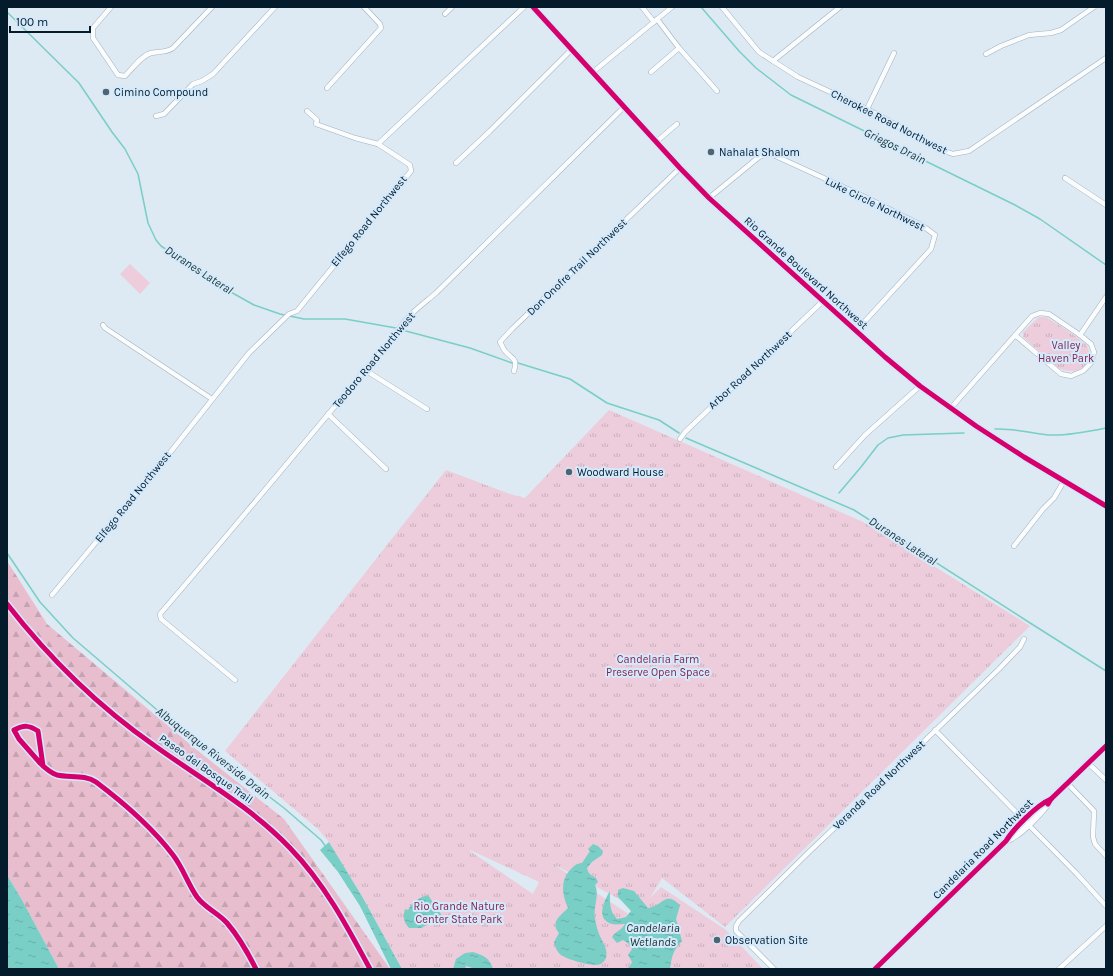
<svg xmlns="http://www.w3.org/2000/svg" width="1113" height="976" font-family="Karla,sans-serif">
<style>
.forest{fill:url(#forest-firs)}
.park{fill:url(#park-tufts);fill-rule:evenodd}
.garden{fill:#edcddb}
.water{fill:url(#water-ripples)}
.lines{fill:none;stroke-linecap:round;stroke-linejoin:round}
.stream{stroke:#79cec6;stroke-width:1.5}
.street-casing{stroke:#a2b2bf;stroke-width:5.5}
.secondary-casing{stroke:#a2b2bf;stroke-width:7}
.street{stroke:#fafcfd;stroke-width:4.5}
.secondary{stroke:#fafcfd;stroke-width:6}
.cycleway-casing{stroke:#d3eafd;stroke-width:8}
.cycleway{stroke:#d6006c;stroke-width:5}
.poi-dot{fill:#4f6371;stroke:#d3eafd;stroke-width:1.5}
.labels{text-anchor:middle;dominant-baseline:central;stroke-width:4;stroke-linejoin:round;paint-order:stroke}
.poi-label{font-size:11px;fill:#031b2b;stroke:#d3eafd;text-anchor:start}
.street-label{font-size:11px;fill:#031b2b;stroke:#d3eafd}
.park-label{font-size:11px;fill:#872249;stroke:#d3eafd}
.water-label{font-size:12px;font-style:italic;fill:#1c312d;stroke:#d3eafd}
</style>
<defs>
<pattern id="forest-firs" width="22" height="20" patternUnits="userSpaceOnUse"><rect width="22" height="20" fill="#e8becf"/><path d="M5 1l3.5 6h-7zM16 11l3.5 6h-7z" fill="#c5a3b2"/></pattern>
<pattern id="park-tufts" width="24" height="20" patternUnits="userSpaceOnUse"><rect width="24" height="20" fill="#edcddb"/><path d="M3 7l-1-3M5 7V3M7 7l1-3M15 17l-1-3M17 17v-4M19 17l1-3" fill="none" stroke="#caafbc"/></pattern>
<pattern id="water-ripples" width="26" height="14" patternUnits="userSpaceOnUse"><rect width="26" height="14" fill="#79cec6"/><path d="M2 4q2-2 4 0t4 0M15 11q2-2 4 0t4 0" fill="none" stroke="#67b0aa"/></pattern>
</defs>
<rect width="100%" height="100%" fill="#dde9f3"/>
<!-- forest -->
<polygon class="forest" points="7,561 47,624 192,746 284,819 390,969 59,969 22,900 7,875"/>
<!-- park -->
<g class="park">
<path d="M1039,317h7c8,5 36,22 41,29 4,6 2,17 -5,22 -7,5 -16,3 -24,0l-35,-31v-5z"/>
<path d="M609,410l254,112 167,104 -305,301 -63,-49 -12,20 11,-11 65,43 37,39h-361l-39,-71 -34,-56 -11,-13 -93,-78 221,-281 64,24 15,4zM470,850l69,32 -6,12 -63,-43zM556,866h1l83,44 -7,7z"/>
</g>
<!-- garden -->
<polygon class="garden" points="130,264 150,283 140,294 120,274"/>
<!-- water -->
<g class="water">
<polygon points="329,842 363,898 402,969 391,969 360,906 338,872 320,850"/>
<path d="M593,844l5,2 5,5 -1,4 -10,7 -5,6c1,6 5,8 9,10l2,4 -3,3c5,10 -2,21 0,33 1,6 3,15 6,20 3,7 7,12 5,20 -2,4 -5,7 -10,7 -7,0 -28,-5 -35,-10 -4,-3 -6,-8 -7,-13l5,-9c-9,-11 1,-17 9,-25 -6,-14 -8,-28 3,-39 3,-4 7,-6 11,-6l8,-12 -2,-2z"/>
<polygon points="7,875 22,900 59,969 7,969"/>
<path d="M623,888l11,3 14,17c15,-2 17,-18 32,-3l-4,14 6,22c-9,10 -10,14 -12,28h-43l3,-3 2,-4 -4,-7 4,-6 -3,-5 -6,-4 -6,3 -5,-6c4,-6 10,-7 13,-13 -4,0 -9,1 -13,0 -17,-5 -8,-23 -2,-33 0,11 -1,20 7,28l9,-2 5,-6 -13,-14v-7z"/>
<path d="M428,895l15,22 -22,11h-12c-6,-7 -6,-11 -4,-19l3,1c4,-8 12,-13 20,-15z"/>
<path d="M473,952c10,3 17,6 20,17h-17l-10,-3 -1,3h-12l3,-10 9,-6z"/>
</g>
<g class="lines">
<!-- stream -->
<g class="stream">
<polyline points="701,7 739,51 756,68 791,95 1015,205 1040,219 1106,265"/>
<polyline points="7,12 79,83 112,132 125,149 138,174 148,223 156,240 161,246 229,291 254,305 280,314 304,319 345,319 396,328"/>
<polyline points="402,330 470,348 512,363"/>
<polyline points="518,363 570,379 607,403 659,420 679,433"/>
<path d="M995,429c18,-1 35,4 53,6 19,1 39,-3 58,-7"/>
<polyline points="686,438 854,510 1027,621 1106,671"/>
<polyline points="839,493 861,467 878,445 888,438 903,435 964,433"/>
<polyline points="7,553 40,602 73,638 163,715 284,808 321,840 326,847"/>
</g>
<defs>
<g id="street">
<path d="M111,7l-18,21v10l25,37 7,1c7,-7 16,-20 26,-23 8,-2 15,0 22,-5l39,-41"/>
<polyline points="642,7 654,22"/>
<polyline points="722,7 759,52 773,61 798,77 867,109 942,150 953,154 969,151 1106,58"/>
<polyline points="445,14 452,7"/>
<polyline points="657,19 679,48 717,91"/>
<polyline points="986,54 1001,46 1029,35 1051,33 1061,30 1094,7"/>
<polyline points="773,61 840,7"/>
<polyline points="593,72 672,7"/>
<polyline points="651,72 679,48"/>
<polyline points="327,88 381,28 380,24 364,7"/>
<polyline points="867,109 894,53"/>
<polyline points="307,111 317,120 316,124 355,138 378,144"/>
<polyline points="156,116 164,114 193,84 202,81 213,74 275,7"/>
<polyline points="656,142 677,124"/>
<polyline points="456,163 490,131 572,49"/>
<polyline points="1065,178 1106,205"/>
<polyline points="709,198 759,157 769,153 865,197 923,226 935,235 931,249 856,331"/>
<polyline points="103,325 105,328 212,399"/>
<polyline points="1080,335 1106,297"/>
<polyline points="365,370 427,409"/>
<path d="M514,371c4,-13 -2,-12 -9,-20 -2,-2 -3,-6 -5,-9l12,-13 168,-161"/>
<polyline points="950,409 1032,316 1040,313 1049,314 1080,335 1091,344 1094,352 1091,363 1083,371 1071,376 1061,374 1015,335"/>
<polyline points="328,414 386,469"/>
<polyline points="680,439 685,432 823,301"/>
<polyline points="836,467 865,435 920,386"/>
<polyline points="1014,546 1043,509 1054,498 1064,481"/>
<polyline points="52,595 161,464 249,353 289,314 297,311 411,171 410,165 378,144 524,7"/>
<path d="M235,680l-74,-61 -1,-5c80,-93 158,-188 237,-282 10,-17 25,-27 39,-39l188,-186"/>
<polyline points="935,730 1077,874 1106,906"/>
<polyline points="1088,763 1106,780"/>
<polyline points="1067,783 1094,811 1093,837 1095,844 1106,856"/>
<polyline points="774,969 736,931 736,926 739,921 810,851 849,814 1000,668 1020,647 1024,639"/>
<polyline points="1059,969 1106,926"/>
</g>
<g id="secondary">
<polyline points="533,7 680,168 709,198 885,357 920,386 976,426 1024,457 1106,506"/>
<path d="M1006,841c14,-5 38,-30 45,-42l55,-53"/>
<path d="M875,969l131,-128c8,-13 31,-36 45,-42"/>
</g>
</defs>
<!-- street casing -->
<use href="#street" class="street-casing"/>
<!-- secondary casing -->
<use href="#secondary" class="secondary-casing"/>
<!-- street -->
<use href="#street" class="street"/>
<!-- secondary -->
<use href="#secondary" class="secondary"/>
<defs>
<g id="cycleway">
<polyline points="533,7 680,168 709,198 885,357 920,386 976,426 1024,457 1106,506"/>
<path d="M7,604c42,54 92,103 148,142 46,33 96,61 135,102 34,35 57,78 80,121"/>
<path d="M43,766l-5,-35c-9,-6 -14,-6 -24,-1l5,9 21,24c5,5 11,10 17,12 12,3 28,-1 39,7 28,21 55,44 77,73 10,13 15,29 24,42 8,11 21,16 30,26 12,14 21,30 29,46"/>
<polyline points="1048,804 1051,799 1106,746"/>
<path d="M875,969l131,-128c8,-13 31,-36 45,-42"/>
</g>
</defs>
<!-- cycleway casing -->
<use href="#cycleway" class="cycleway-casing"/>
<!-- cycleway -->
<use href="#cycleway" class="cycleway"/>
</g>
<!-- markers -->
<g class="poi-dot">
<circle cx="106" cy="92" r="4"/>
<circle cx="711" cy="152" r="4"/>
<circle cx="569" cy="472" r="4"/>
<circle cx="717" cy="940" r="4"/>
</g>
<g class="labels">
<!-- poi labels -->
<g class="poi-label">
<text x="114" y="92">Cimino Compound</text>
<text x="719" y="152">Nahalat Shalom</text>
<text x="577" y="472">Woodward House</text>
<text x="725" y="940">Observation Site</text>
</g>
<!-- street labels -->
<g class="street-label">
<text transform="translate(889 122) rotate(27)">Cherokee Road Northwest</text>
<text transform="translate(875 204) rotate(26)">Luke Circle Northwest</text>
<text transform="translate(369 221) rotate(-51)">Elfego Road Northwest</text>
<text transform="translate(577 267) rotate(-44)">Don Onofre Trail Northwest</text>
<text transform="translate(806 273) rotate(42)">Rio Grande Boulevard Northwest</text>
<text transform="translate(374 360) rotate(-50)">Teodoro Road Northwest</text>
<text transform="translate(750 370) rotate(-43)">Arbor Road Northwest</text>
<text transform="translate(133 497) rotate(-51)">Elfego Road Northwest</text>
<text transform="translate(206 769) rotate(35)">Paseo del Bosque Trail</text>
<text transform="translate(879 785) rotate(-44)">Veranda Road Northwest</text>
<text transform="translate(983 849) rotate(-45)">Candelaria Road Northwest</text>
</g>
<!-- park labels -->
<g class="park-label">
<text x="1066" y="345">Valley<tspan x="1066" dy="13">Haven Park</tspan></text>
<text x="658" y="659">Candelaria Farm<tspan x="658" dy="13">Preserve Open Space</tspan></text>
<text x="459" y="906">Rio Grande Nature<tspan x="459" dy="13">Center State Park</tspan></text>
</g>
<!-- water labels -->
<g class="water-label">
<text transform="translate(895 146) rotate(26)">Griegos Drain</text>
<text transform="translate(199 270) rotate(33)">Duranes Lateral</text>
<text transform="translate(903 541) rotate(33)">Duranes Lateral</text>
<text transform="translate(213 753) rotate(38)">Albuquerque Riverside Drain</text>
<text x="653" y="928">Candelaria<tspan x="653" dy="14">Wetlands</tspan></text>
</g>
</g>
<!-- border -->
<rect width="1113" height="976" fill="none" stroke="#031b2b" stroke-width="16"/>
<!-- scale -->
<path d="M10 26v6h80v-6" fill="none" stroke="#031b2b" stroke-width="2"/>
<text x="16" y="26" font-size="12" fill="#031b2b" stroke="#d3eafd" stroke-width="3" paint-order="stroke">100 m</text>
</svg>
